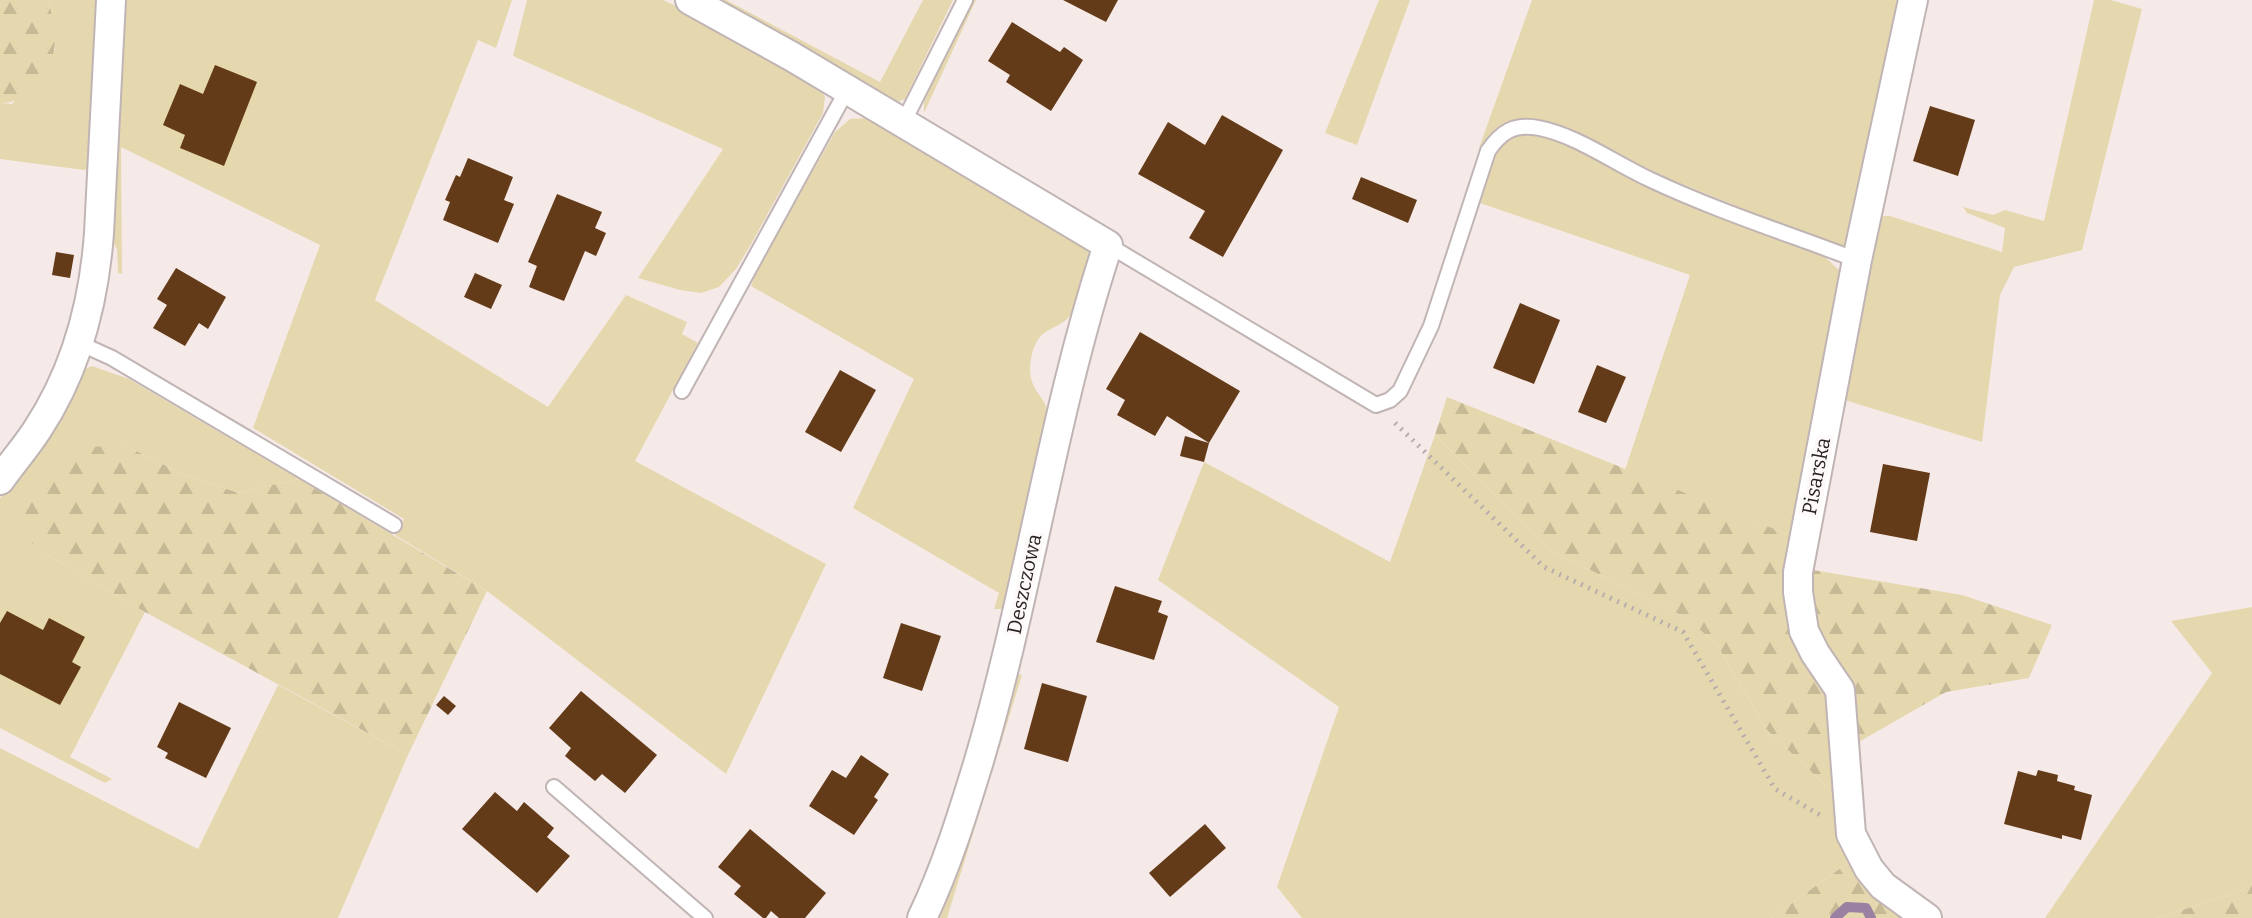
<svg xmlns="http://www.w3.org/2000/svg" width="2252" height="918" font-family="Bitter,serif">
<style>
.green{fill:#e6d8ae}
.forest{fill:url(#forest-firs)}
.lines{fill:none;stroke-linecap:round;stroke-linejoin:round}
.stream{stroke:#9a80a1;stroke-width:10}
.building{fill:#643b18}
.lane-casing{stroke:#c0b5b4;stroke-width:18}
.street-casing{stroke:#c0b5b4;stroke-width:32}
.path{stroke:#b7aead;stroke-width:5;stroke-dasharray:2 6;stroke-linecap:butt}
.lane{stroke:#fff;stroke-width:14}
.street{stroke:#fff;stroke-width:28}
.labels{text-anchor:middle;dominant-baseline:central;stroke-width:8;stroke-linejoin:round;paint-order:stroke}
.street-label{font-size:20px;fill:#282424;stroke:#fefaf9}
</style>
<defs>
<pattern id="forest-firs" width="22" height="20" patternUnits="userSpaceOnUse" patternTransform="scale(2)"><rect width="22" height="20" fill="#e6d8ae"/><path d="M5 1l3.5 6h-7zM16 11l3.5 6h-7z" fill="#c5b996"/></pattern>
</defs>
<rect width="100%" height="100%" fill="#f6eae9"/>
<!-- green -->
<g class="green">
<polygon points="49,0 102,0 94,167 84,170 0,159 0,103 12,104 55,50"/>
<polygon points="120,0 512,0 496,48 478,40 375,300 548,407 626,295 687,322 682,334 698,343 635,461 826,564 726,774 487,591 395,535 404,519 253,428 320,245 121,147 122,274 118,273 117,250 110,234"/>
<polygon points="527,0 663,0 727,30 818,86 825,97 823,113 750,246 736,269 719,287 701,293 680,290 638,278 723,149 513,56"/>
<polygon points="713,0 726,0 880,82 923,0 953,0 905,99 893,104"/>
<polygon points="971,0 976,0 924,113 924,102"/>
<polygon points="1379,0 1410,0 1357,145 1325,133"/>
<polygon points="1532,0 1900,0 1849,247 1820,240 1665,177 1568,129 1539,121 1514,122 1495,130 1479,148"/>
<polygon points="2094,0 2111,0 2142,9 2082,250 2014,267 2000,295 1982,442 1838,398 1881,216 1890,216 2002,252 2005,228 1967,213 1963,207 1993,215 2005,210 2044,221"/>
<path d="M867,118l27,12 195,119 2,8c-5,17 -7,39 -17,54 -12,17 -24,15 -34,26 -9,10 -13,35 -7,47 4,10 10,13 15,27l-43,198h-11l5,-16 -146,-85 61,-129 -163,-93 8,-20 76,-134 15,-13z"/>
<path d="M1524,134l36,7 92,46 172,69 17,16 -47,265 -169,-67 65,-195 -210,-72c8,-33 8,-59 44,-69z"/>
<polygon points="92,366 129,379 299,479 238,493 179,472 124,445 39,550 145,612 70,757 112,779 105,783 0,728 0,498 57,425 80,371"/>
<polygon points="1435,435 1548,549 1683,616 1716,643 1767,730 1838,797 1852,860 1771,918 1302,918 1277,887 1339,707 1158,580 1204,462 1390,562"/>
<polygon points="2252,607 2252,883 2237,893 2156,918 2045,918 2212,673 2171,621"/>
<polygon points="1014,673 1022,675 947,918 935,918"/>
<polygon points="278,685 408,755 338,918 0,918 0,748 198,849"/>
</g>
<!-- forest -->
<g class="forest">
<path d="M0,0h49c2,15 8,36 5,50 -4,24 -29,55 -54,53z"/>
<polygon points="1447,397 1794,537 1828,687 1838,797 1767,730 1716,643 1683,616 1548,549 1435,435"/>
<polygon points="124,445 179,472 238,493 299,479 487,591 408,755 145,612 39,550 17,529 19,508 91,447"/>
<polygon points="1807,569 1962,595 2052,625 2029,678 1946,692 1857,743 1817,640"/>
<polygon points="1852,860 1910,918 1771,918"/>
<polygon points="2252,883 2252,918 2156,918 2237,893"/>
</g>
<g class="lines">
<!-- stream -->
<polyline class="stream" points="1835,918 1847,907 1866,908 1871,918"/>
</g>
<!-- building -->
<g class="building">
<polygon points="1063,0 1118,0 1106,22"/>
<polygon points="1012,22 1060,52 1064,47 1083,60 1051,111 1006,82 1010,75 988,61"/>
<polygon points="215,65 257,82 224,166 180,148 185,135 163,125 180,84 203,94"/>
<polygon points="1930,106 1975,120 1958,176 1913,161"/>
<polygon points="1222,115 1283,150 1223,257 1189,238 1205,211 1138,174 1168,122 1205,145"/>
<polygon points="468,158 513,177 504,200 514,204 498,243 443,220 450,202 445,200 456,175 460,177"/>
<polygon points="1361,177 1417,200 1408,223 1352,199"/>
<polygon points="557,194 602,212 595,228 606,233 596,256 585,251 564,301 529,287 537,266 528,262"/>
<polygon points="56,252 74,255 70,278 52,275"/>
<polygon points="176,268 226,297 208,329 199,323 185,346 153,328 167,305 157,299"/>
<polygon points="475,273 502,285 491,309 464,297"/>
<polygon points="1520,303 1560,320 1534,384 1493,368"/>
<polygon points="1140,332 1240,391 1209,443 1167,416 1155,436 1117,415 1125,400 1106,389"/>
<polygon points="1597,365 1626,377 1606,423 1578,412"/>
<polygon points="840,370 876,390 841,452 805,432"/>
<polygon points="1185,436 1209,443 1204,462 1180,456"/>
<polygon points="1883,464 1930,473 1917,541 1870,532"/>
<polygon points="1115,586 1162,601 1158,612 1168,616 1154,660 1096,642"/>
<polygon points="7,611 43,630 49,618 85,637 72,662 81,667 60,705 0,674 0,623"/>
<polygon points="901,623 941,636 922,691 883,678"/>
<polygon points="1042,683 1087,696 1068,762 1024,749"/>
<polygon points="581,691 657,755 625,793 602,774 595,781 565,756 571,748 549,728"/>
<polygon points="444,696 456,706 448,715 436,705"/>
<polygon points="179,702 231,728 206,778 165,758 168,753 157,747"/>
<polygon points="861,755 889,774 874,797 878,800 854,835 809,806 832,770 846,778"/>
<polygon points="2038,770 2058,775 2057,781 2075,786 2074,790 2092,795 2081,840 2062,835 2062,839 2004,824 2018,771 2036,776"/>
<polygon points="495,792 517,811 524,802 554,828 547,837 570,856 537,893 462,829"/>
<polygon points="1205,824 1226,848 1170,897 1149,873"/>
<polygon points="750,829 826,893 805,918 779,918 771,911 766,918 763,918 734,894 741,886 718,867"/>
</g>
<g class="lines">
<defs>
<g id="lane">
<polyline points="903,123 965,0"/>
<path d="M1108,245l268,160 14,-5 10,-9 31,-65 57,-175c13,-19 26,-28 51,-23 37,7 77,36 112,52 66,31 138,54 206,80"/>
<polyline points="79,343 112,358 394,525"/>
<polyline points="682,391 847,90"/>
<polyline points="554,787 705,918"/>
</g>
<g id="street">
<path d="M690,0l101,56 317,189c-56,170 -79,348 -130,519 -16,52 -32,104 -56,154"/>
<polyline points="1913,0 1857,260 1798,572 1798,592 1804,631 1815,653 1840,690 1851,834 1869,869 1883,886 1927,918"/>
<path d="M0,480c12,-17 26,-33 37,-50 39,-59 57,-127 62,-197l12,-233"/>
</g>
</defs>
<!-- lane casing -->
<use href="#lane" class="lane-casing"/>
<!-- street casing -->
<use href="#street" class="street-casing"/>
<!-- path -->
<polyline class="path" points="1395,423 1544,567 1683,632 1775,789 1820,815"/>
<!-- lane -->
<use href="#lane" class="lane"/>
<!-- street -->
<use href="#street" class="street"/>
</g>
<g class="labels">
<!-- street labels -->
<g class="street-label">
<text transform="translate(1816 476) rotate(-79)">Pisarska</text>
<text transform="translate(1024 584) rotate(-78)">Deszczowa</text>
</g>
</g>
</svg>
